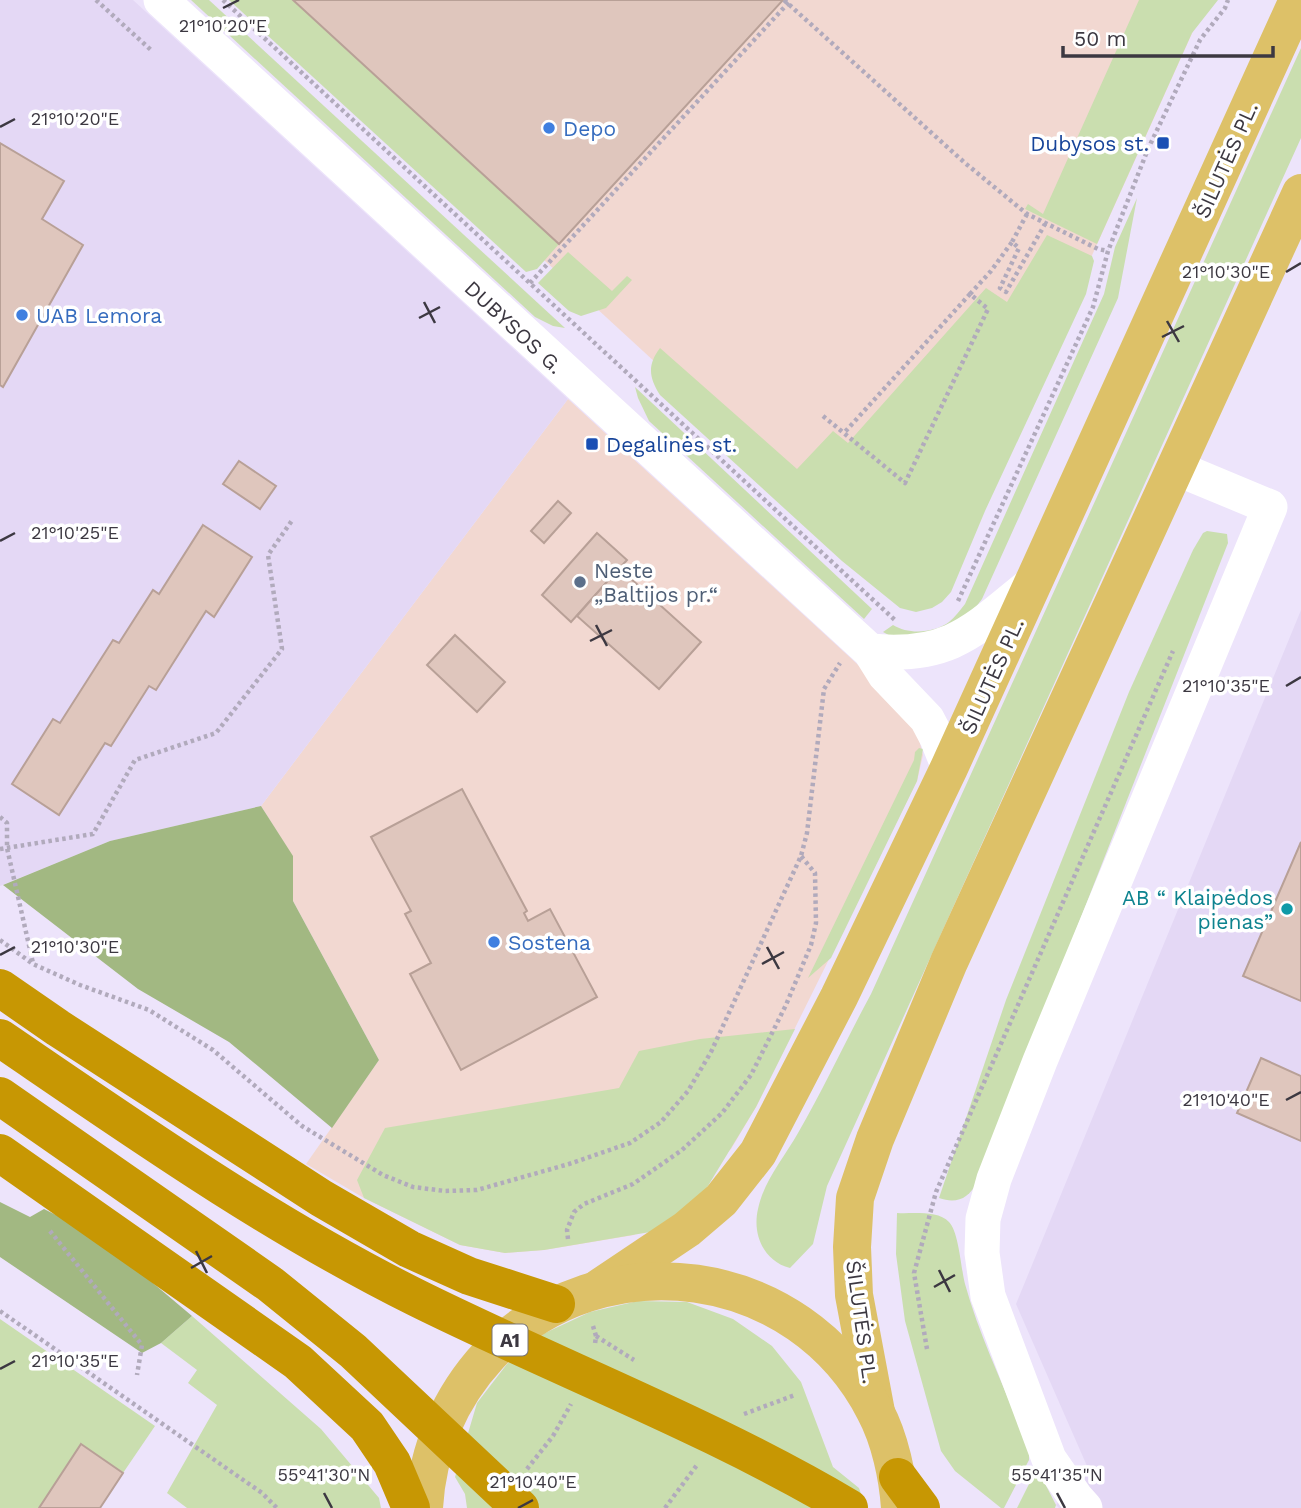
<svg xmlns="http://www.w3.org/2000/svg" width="1301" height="1508" font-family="'Work Sans',sans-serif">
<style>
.commercial{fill:#f2d8d1}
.built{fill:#e4d8f5}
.green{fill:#cadeaf}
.forest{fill:#a2b882}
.building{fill:#dfc6bd;stroke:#b8a097;stroke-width:2}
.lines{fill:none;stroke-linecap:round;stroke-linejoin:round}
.path{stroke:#b1aabc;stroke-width:4.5;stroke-dasharray:3.5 3.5;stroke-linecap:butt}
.minor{stroke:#fff;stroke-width:35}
.major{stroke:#ddc168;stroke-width:38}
.highway{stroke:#c79703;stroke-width:38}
.ticks{fill:none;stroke:#3c3841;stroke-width:2.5}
.shop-dot{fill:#3f7fe0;stroke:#fff;stroke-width:2.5}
.transit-dot{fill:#1a4fb4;stroke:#fff;stroke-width:2.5}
.service-dot{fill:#5c6f8a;stroke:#fff;stroke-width:2.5}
.culture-dot{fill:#0f9aa8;stroke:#fff;stroke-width:2.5}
.labels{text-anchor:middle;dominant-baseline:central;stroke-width:7;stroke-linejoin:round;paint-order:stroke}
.shield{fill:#fff;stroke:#76747a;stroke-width:2}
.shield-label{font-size:19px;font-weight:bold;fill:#3c3841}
.shop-label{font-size:21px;fill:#366cbe;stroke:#fff;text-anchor:start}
.transit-label{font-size:21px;fill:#164399;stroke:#fff;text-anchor:end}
.street-label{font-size:21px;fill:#3c3841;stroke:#fff}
.service-label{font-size:21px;fill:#4e5e75;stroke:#fff;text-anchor:start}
.culture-label{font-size:21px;fill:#0d838f;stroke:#fff;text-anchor:end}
.ticks-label{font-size:18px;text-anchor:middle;fill:#3c3841;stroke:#fff;stroke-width:7;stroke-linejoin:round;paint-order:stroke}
</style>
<rect width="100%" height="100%" fill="#ede4fb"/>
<!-- commercial -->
<g class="commercial">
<polygon points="261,0 1207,0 949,573 902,589"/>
<polygon points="568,399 904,707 914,720 923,755 917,781 756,1107 731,1149 634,1235 544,1250 505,1253 460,1245 364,1198 306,1164 379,1060 293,901 293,857 261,806"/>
</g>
<!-- built -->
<g class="built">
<polygon points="0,0 133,0 568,399 261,806 110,841 0,886"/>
<polygon points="1301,610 1301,1508 1059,1508 1056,1505 1087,1466 1016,1304"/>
</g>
<!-- green -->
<g class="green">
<polygon points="191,0 209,0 565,328 553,326 535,317"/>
<polygon points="229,0 293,0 559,244 537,269 526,272"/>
<polygon points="1139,0 1218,0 1192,33 1097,244 1025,209 1028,204 1043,214"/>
<path d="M1301,48v90l-474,1048 -14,58 -23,24c-26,-7 -38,-33 -32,-59 6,-29 26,-51 40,-76 26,-45 48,-93 73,-139z"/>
<path d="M1137,198l-19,100 -136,301 -16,21 -13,12 -57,7 -13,-7 10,-7c16,10 41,8 56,-3 6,-5 11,-12 16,-18l139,-310 11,-47z"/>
<path d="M1047,235l45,21 2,5 -8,33 -101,217 -34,81 -9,10 -10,6 -16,4 -16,-4 -58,-47 -182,-166c-11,-17 -13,-30 0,-47l137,121 36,-38 15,12 138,-155 21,14z"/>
<polygon points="568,252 612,291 627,276 632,280 606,308 581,316 569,311 538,283"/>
<polygon points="635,387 872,609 864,619 649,421 638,398"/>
<path d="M1207,531l20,3 1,9 -251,639c-8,17 -21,22 -38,16l67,-198 123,-308 64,-142 10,-17z"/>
<polygon points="919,748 923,749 917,781 831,958 808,978 914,760 915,752"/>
<polygon points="795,1029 756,1107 703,1194 662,1230 544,1250 505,1253 460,1245 364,1198 357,1180 385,1128 619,1088 639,1051 700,1039"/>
<path d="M897,1213c15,1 41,-3 52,9 10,10 12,47 16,62 16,58 44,111 64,167v9l-25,48h-3l-46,-37 -14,-20 -36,-130 -9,-67z"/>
<polygon points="638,1301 687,1302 733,1319 772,1346 801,1382 833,1467 859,1488 866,1508 467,1508 465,1494 455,1477 477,1403 507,1364 545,1333 590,1312"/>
<polygon points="192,1316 321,1429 379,1498 381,1508 187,1508 167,1493 217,1405 188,1383 197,1370 161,1343"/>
<polygon points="0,1319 155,1426 123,1473 81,1445 39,1508 0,1508"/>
<polygon points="1037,1468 1056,1505 1055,1508 1017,1508"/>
</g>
<!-- forest -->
<g class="forest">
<polygon points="261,806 293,856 293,901 379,1060 332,1128 229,1042 138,989 3,885 110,841"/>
<polygon points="0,1202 30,1217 44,1209 96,1235 192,1316 161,1343 142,1353 0,1257"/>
</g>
<!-- building -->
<g class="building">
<polygon points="293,0 783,0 559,244"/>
<polygon points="0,143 64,181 42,219 83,245 3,387 0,385"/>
<polygon points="239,461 276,486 260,509 223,484"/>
<polygon points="558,501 571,513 544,543 531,531"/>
<polygon points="203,525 252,557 214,617 206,611 156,690 149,686 111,746 105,743 59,815 12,784 53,719 60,723 113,640 119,643 153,590 159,594"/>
<polygon points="597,533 627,560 571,622 542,595"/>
<polygon points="619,568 701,642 659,689 577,616"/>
<polygon points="455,635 505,682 477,712 427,665"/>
<polygon points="462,789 527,911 524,913 528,921 550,909 597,997 461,1070 410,974 431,963 405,914 411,911 371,837"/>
<polygon points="1301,842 1301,1001 1243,976"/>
<polygon points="1261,1058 1301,1076 1301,1141 1237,1113"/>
<polygon points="81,1444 123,1473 100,1508 39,1508"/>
</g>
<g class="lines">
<!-- path -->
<g class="path">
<polyline points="96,0 151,50"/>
<polyline points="223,0 896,621"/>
<polyline points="784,0 965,163 1027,214 1098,249 1108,251"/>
<polyline points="1027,214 1012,242 1019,248 1000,288 1006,292 1045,224"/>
<polyline points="530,283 791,0"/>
<polyline points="970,294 991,271 1012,242"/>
<polyline points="823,416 905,483 988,309 970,294 844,433"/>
<polyline points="958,601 1093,307 1108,251 1148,149 1200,40 1225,8 1228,0"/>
<polyline points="0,817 7,823 7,848 33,963"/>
<polyline points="0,849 93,834 135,760 216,733 282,649 268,555 293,519"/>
<polyline points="0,940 33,964 80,985 149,1010 213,1050 302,1126 383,1175 413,1187 445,1191 477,1190 569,1164 630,1143 661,1122 688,1091 711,1052 801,856 807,833 824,689 840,663"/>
<polyline points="50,1231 142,1345 137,1375"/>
<polyline points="568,1239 567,1230 574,1212 584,1204 633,1184 682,1150 722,1113 751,1075 786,1005 811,945 816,923 815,873 801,856"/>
<polyline points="0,1311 262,1493 277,1508"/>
<polyline points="593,1326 596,1336 595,1344"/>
<polyline points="596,1336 634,1360"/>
<polyline points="927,1349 914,1273 936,1192 1173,651"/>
<polyline points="744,1414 795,1395"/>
<polyline points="527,1469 553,1436 571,1404"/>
<polyline points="665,1508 697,1465"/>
</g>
<!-- minor -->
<g class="minor">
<polyline points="161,0 870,651 885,675 927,719 937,738 949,768"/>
<path d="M870,651c82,8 105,-22 165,-70"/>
<polyline points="1085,1508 1076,1498 1049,1459 988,1296 982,1253 983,1219 994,1179 1040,1061 1270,507 1176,468"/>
</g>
<!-- major -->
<g class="major">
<polyline points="599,1288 687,1229 721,1200 758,1153 839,997 949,768 1298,0"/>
<polyline points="876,1412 854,1295 852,1247 855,1198 875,1139 949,962 1301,193"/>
<path d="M424,1508c3,-58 26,-111 65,-153 113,-118 311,-91 386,56 15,28 23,66 25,97"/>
</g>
<!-- highway -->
<g class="highway">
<polyline points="0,988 58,1028 321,1198 409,1249 469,1276 556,1304"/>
<path d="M0,1038c135,92 270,187 417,260 143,71 294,128 432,210"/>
<polyline points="0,1096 270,1284 353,1351 520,1508"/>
<polyline points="0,1153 298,1362 367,1426 392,1463 411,1508"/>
<polyline points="898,1477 921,1508"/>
</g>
</g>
<!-- ticks -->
<path class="ticks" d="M223,8l16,-8M0,127l15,-8M1286,272l15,-9M424,302l11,21M419,318l21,-11M1167,321l12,21M1162,337l22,-11M0,541l15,-8M596,625l11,21M590,641l22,-11M1286,686l15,-9M767,947l12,22M0,955l15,-8M762,964l22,-12M1286,1100l15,-8M196,1251l11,22M191,1268l21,-12M939,1270l11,22M934,1287l21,-12M0,1369l15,-8M324,1493l8,15M1057,1493l8,15M518,1508l15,-8"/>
<!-- markers -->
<g class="shop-dot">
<circle cx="549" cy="128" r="7"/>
<circle cx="22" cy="315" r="7"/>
<circle cx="494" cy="942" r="7"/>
</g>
<g class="transit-dot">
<rect x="1156" y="136" width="14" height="14" rx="3.5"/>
<rect x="585" y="437" width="14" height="14" rx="3.5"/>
</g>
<circle class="service-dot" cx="580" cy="582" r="7"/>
<circle class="culture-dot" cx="1287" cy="909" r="7"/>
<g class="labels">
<!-- shield labels -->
<rect class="shield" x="492.5" y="1324.5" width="35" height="31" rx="5"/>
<g class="shield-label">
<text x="510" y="1340">A1</text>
</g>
<!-- shop labels -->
<g class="shop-label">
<text x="563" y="128">Depo</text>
<text x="36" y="315">UAB Lemora</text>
<text x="508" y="942">Sostena</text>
</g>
<!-- transit labels -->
<g class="transit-label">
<text x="1149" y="143">Dubysos st.</text>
<text x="606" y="444" text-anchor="start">Degalinės st.</text>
</g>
<!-- street labels -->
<g class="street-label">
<text transform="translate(1226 160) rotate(-66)">ŠILUTĖS PL.</text>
<text transform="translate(514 327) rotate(43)">DUBYSOS G.</text>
<text transform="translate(992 676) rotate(-66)">ŠILUTĖS PL.</text>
<text transform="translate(862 1322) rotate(82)">ŠILUTĖS PL.</text>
</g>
<!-- service labels -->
<g class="service-label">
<text x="594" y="570">Neste<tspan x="594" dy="24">„Baltijos pr.“</tspan></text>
</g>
<!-- culture labels -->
<g class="culture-label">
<text x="1273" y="897">AB “ Klaipėdos<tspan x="1273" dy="24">pienas”</tspan></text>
</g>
</g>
<g class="ticks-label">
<text x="223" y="32">21°10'20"E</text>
<text x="75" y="125">21°10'20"E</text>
<text x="1226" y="278">21°10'30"E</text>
<text x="75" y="539">21°10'25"E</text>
<text x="1226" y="692">21°10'35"E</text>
<text x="75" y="953">21°10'30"E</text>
<text x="1226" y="1106">21°10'40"E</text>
<text x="75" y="1367">21°10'35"E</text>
<text x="324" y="1481">55°41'30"N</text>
<text x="1057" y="1481">55°41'35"N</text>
<text x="533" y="1488">21°10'40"E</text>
</g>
<!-- scale -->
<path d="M1063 46v10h210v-10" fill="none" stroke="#3c3841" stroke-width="3.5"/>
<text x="1074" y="46" font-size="21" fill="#3c3841" stroke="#ffffff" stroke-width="5" paint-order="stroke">50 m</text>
</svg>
